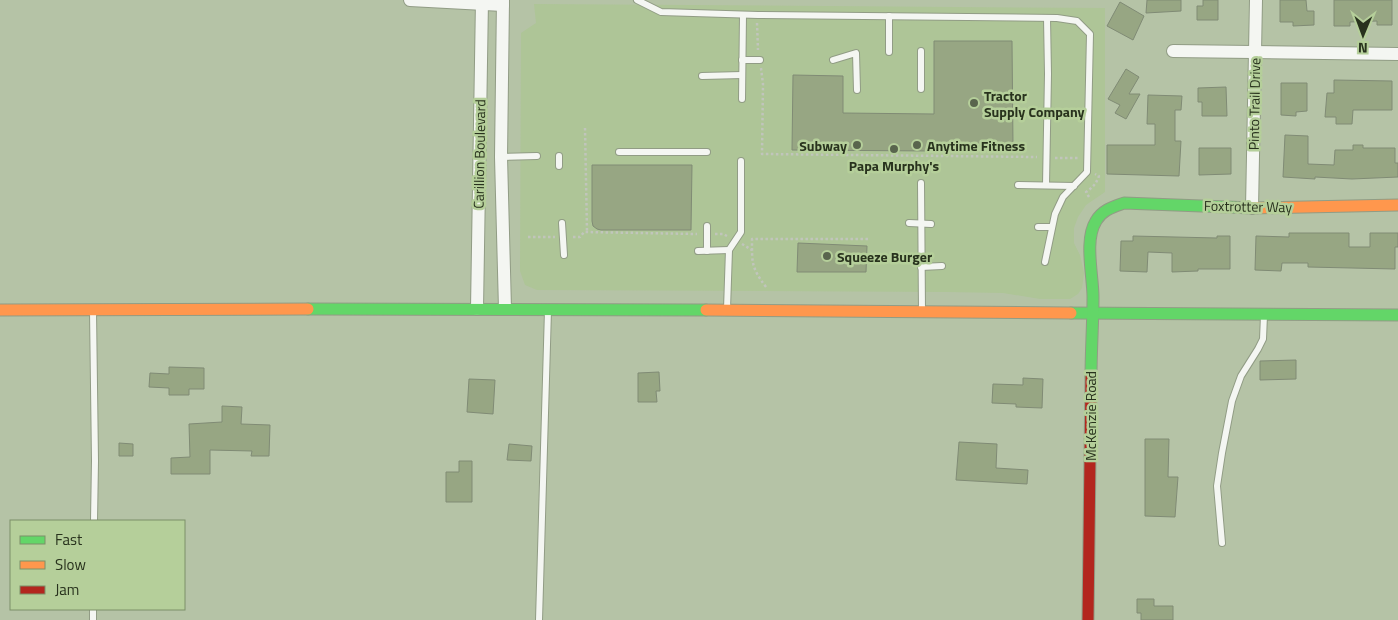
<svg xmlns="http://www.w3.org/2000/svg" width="1398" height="620" font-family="'Titillium Web',sans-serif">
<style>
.built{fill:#aec597}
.building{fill:#97a683;stroke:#808b75}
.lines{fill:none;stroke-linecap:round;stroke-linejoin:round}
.lane-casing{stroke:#919c85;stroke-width:8}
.street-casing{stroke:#919c85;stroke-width:14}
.fast-casing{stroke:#919c85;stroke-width:13}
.slow-casing{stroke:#919c85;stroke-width:13}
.jam-casing{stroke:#919c85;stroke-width:13}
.path{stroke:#c1c5bc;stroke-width:2.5;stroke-dasharray:2.5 2.5;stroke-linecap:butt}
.lane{stroke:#f4f6f2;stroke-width:6}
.street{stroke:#f4f6f2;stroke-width:12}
.fast{stroke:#63d668;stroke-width:11}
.slow{stroke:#ff974d;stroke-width:11}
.jam{stroke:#b3261e;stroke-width:11}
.poi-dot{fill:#59654d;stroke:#b5cf9a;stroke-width:2}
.labels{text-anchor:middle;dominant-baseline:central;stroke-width:5;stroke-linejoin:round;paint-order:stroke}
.poi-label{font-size:14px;font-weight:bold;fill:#28321d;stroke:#b5cf9a;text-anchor:start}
.street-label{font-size:14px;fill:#28321d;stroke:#b5cf9a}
</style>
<rect width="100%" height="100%" fill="#b5c3a6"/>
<!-- built -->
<polygon class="built" points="534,4 1105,8 1105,192 1086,205 1078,217 1074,228 1074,243 1080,255 1084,273 1082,288 1078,294 1070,299 1040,299 1003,293 946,292 537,290 525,285 520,271 521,33 536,23"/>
<!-- building -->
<g class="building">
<polygon points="1147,0 1181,0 1181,11 1146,13"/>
<polygon points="1203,0 1218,0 1218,20 1197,20 1197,6 1203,6"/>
<polygon points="1280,0 1306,0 1307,11 1314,11 1314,25 1293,26 1293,22 1280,22"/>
<polygon points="1334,0 1392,0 1392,25 1377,25 1377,21 1350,22 1350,26 1334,26"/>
<polygon points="1120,2 1144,16 1133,40 1107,26"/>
<polygon points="934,41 1012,41 1013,146 933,146 933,151 792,150 793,75 843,76 843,113 934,114"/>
<polygon points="1126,69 1139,77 1129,94 1140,94 1126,119 1115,113 1120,105 1108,99"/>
<polygon points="1334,80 1392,81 1392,110 1353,110 1352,124 1336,124 1336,117 1325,117 1327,93 1334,93"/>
<polygon points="1281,83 1307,83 1307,111 1296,112 1296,116 1281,115"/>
<polygon points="1226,87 1227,116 1202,116 1202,102 1198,102 1198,88"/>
<polygon points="1148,95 1182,96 1181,110 1175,110 1175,141 1181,141 1179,176 1107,174 1107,145 1155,145 1155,124 1147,124"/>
<polygon points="1285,135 1308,136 1308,164 1334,165 1335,150 1353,150 1353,145 1363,145 1363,148 1395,148 1395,163 1398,163 1398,177 1352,179 1315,177 1315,179 1283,177"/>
<polygon points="1199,148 1231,148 1231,174 1199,175"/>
<polygon points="592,165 692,165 691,230 601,230 597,229 593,226 592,221"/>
<polygon points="1289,233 1349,233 1349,247 1370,247 1370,233 1398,233 1398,247 1395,247 1395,269 1308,267 1308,263 1282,263 1281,271 1255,270 1256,236 1289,237"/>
<polygon points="1133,236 1217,238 1217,236 1230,236 1230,269 1198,269 1198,271 1172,272 1172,253 1148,252 1147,272 1120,271 1121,241 1133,241"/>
<polygon points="798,243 867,246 866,272 797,272"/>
<polygon points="1296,360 1296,379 1260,380 1260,361"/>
<polygon points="169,367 204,368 204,389 189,389 189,395 169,395 169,388 149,387 150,373 169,374"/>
<polygon points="659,372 660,391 656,391 657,402 638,402 638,373"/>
<polygon points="1023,378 1043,379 1042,408 1016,407 1016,404 992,403 993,384 1023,385"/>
<polygon points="469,379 495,380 493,414 467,412"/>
<polygon points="222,406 242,407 241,424 270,425 269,456 251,456 252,451 210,450 210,474 171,474 171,458 190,457 189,424 222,422"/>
<polygon points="1145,439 1169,439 1168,477 1178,477 1175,517 1145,516"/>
<polygon points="959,442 997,444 996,468 1028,470 1027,484 956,480"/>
<polygon points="119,443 133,444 133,456 119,456"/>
<polygon points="509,444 532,446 531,461 507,460"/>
<polygon points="459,461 472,461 472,502 446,502 446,472 459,472"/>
<polygon points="1137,599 1154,599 1154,606 1173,606 1173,620 1141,620 1141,613 1137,613"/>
</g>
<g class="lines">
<defs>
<g id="lane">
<polyline points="637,0 661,12 758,15 1057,18 1077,21 1090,34 1087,172 1063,197 1055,214 1045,262"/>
<polyline points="889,16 889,52"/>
<polyline points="921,51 921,89"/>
<polyline points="742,60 760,60"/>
<polyline points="833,60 856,53 857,90"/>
<polyline points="702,76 742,75"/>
<polyline points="742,99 743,15"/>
<polyline points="619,152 707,152"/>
<polyline points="559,156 559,166"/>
<polyline points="501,157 537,156"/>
<polyline points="921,183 922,311"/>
<polyline points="1018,185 1074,186"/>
<polyline points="1046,185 1048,74 1047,18"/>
<polyline points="562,223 564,255"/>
<polyline points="909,223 931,224"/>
<polyline points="1038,227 1052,227"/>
<polyline points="698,251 729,250"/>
<polyline points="707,251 707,226"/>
<polyline points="921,267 942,266"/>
<polyline points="727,309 729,250 741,232 741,161"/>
<polyline points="93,311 95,461 94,521"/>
<polyline points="1222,543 1217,486 1222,453 1232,401 1241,376 1258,349 1263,339 1264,315"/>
<polyline points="93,620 93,609"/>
<polyline points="539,620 548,310"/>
</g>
<g id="street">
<polyline points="410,0 503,5"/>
<polyline points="503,0 501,157 505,309"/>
<polyline points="1173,51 1398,54"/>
<polyline points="1252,208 1256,0"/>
<polyline points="477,309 482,0"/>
</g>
<g id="fast">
<polyline points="308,309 706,310"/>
<polyline points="1071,313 1398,315"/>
<path d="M1091,377c0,-27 2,-53 2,-80 0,-22 -9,-57 3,-76 6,-11 17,-14 28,-18l129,5"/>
</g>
<g id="slow">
<polyline points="1253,208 1398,205"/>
<polyline points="0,310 308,309"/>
<polyline points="706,310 1071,313"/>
</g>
<polyline id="jam" points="1088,620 1091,377"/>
</defs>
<!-- lane casing -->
<use href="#lane" class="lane-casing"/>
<!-- street casing -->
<use href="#street" class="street-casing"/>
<!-- fast casing -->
<use href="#fast" class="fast-casing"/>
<!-- slow casing -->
<use href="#slow" class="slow-casing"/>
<!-- jam casing -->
<use href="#jam" class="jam-casing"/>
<!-- path -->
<g class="path">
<polyline points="757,23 758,50"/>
<polyline points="761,68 763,84 762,154 1037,157"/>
<polyline points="585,128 587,232"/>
<polyline points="1055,158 1079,158"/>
<path d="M1089,197l-3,-5c7,-5 10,-8 13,-16l-4,-2"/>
<polyline points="715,234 723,234 727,236"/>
<polyline points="528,237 555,237"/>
<polyline points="573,237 580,237 584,232 697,234"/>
<polyline points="742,244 752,250"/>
<path d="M766,287c-15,-20 -14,-24 -14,-48h117"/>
</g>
<!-- lane -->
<use href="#lane" class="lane"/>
<!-- street -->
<use href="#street" class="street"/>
<!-- fast -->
<use href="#fast" class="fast"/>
<!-- slow -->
<use href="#slow" class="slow"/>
<!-- jam -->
<use href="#jam" class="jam"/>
</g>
<!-- markers -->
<g class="poi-dot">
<circle cx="974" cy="103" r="5"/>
<circle cx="857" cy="145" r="5"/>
<circle cx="917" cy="145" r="5"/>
<circle cx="894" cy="149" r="5"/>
<circle cx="827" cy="256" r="5"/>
</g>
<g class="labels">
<!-- poi labels -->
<g class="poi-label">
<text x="984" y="95">Tractor<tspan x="984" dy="16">Supply Company</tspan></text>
<text x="847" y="145" text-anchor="end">Subway</text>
<text x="927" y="145">Anytime Fitness</text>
<text x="894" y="165" text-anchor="middle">Papa Murphy's</text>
<text x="837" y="256">Squeeze Burger</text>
</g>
<!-- street labels -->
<g class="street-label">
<text transform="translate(1254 104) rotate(-89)">Pinto Trail Drive</text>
<text transform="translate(479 154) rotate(-89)">Carillion Boulevard</text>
<text transform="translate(1248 206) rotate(1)">Foxtrotter Way</text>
<text transform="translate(1090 416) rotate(-90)">McKenzie Road</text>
</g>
</g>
<!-- legend -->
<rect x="10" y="520" width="175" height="90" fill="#b5cf9a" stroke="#7d9068"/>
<rect x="20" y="536" width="25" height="8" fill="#63d668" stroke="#7d9068"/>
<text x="55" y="545" font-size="15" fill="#28321d">Fast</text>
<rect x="20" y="561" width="25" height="8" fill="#ff974d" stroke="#7d9068"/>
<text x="55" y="570" font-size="15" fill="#28321d">Slow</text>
<rect x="20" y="586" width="25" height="8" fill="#b3261e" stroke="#7d9068"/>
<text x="55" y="595" font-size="15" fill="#28321d">Jam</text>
<!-- north arrow -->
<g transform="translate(1363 35) rotate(181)" stroke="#b5cf9a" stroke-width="4" paint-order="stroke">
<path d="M0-4L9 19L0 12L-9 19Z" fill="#28321d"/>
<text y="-8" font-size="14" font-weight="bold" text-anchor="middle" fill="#28321d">N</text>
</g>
</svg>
